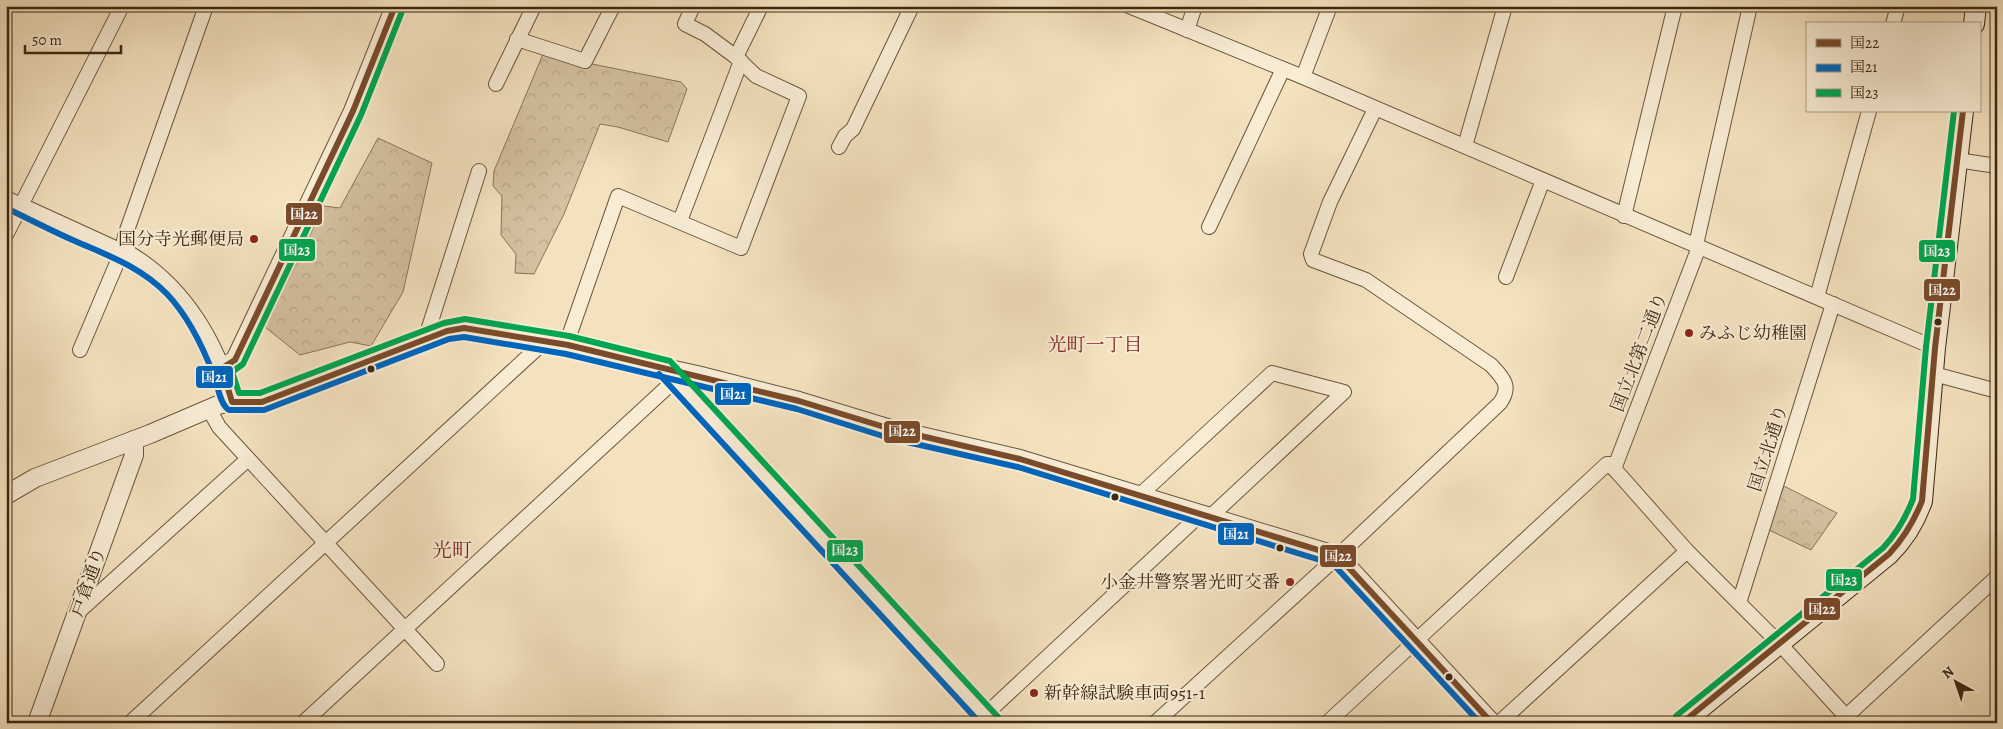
<svg xmlns="http://www.w3.org/2000/svg" width="2003" height="729" font-family="Alegreya,'Noto Serif JP',serif">
<style>
.forest{fill:url(#forest-crowns);stroke:#887559}
.lines{fill:none;stroke-linecap:round;stroke-linejoin:round}
.minor-casing{stroke:#6a563c;stroke-width:16}
.tertiary-casing{stroke:#6a563c;stroke-width:20}
.secondary-casing{stroke:#3c2811;stroke-width:22}
.minor{stroke:#f8ecd5;stroke-width:14}
.tertiary{stroke:#f8ecd5;stroke-width:18}
.secondary{stroke:#f8ecd5;stroke-width:20}
.bus-1-casing{stroke:#f8ecd5;stroke-width:10}
.bus-2-casing{stroke:#f8ecd5;stroke-width:10}
.bus-3-casing{stroke:#f8ecd5;stroke-width:10}
.bus-1{stroke:#7a4b2a;stroke-width:6}
.bus-2{stroke:#0065bd;stroke-width:6}
.bus-3{stroke:#00a651;stroke-width:6}
.poi-dot{fill:#8f2418;stroke:#f8ecd5;stroke-width:2}
.bus-dot{fill:#3c2811;stroke:#f8ecd5;stroke-width:2}
.labels{text-anchor:middle;dominant-baseline:central;stroke-width:4;stroke-linejoin:round;paint-order:stroke}
.poi-label{font-size:18px;fill:#3c2811;stroke:#f8ecd5;text-anchor:end}
.street-label{font-size:18px;fill:#3c2811;stroke:#f8ecd5}
.neighbourhood-label{font-size:19px;fill:#7a1f14;stroke:#f8ecd5}
.quarter-label{font-size:20px;fill:#7a1f14;stroke:#f8ecd5}
.line-badge{stroke:#f8ecd5;stroke-width:2}
.badge-label{font-size:14px;text-anchor:middle;font-weight:bold;fill:#fff}
</style>
<defs>
<pattern id="forest-crowns" width="20" height="18" patternUnits="userSpaceOnUse" patternTransform="scale(1.25)"><rect width="20" height="18" fill="#d5c2a1"/><path d="M2 6a3 3 0 1 1 6 0M12 15a3 3 0 1 1 6 0" fill="none" stroke="#b8a78a"/></pattern>
</defs>
<rect width="100%" height="100%" fill="#f4e2bf"/>
<filter id="stains"><feTurbulence type="fractalNoise" baseFrequency=".004" numOctaves="4"/><feColorMatrix values="0 0 0 0 .2 0 0 0 0 .09 0 0 0 0 .02 0 0 0 .5 -.17"/></filter>
<radialGradient id="worn" r=".72"><stop offset=".6" stop-color="#630" stop-opacity="0"/><stop offset="1" stop-color="#630" stop-opacity=".3"/></radialGradient>
<!-- forest -->
<g class="forest">
<polygon points="543,54 681,82 687,89 668,142 618,127 600,124 564,214 534,274 515,273 516,254 501,235 502,196 493,186 494,171"/>
<polygon points="378,138 432,163 403,292 371,346 350,342 300,355 265,327 324,206 340,208"/>
<polygon points="1784,486 1837,513 1811,550 1767,529"/>
</g>
<g class="lines">
<defs>
<g id="minor">
<polyline points="1129,6 1303,77 1935,348"/>
<polyline points="1893,24 1898,6"/>
<polyline points="1187,30 1195,6"/>
<polyline points="517,39 585,61 613,6"/>
<polyline points="736,57 761,6"/>
<polyline points="1303,77 1330,6"/>
<polyline points="496,84 534,6"/>
<polyline points="1465,146 1505,6"/>
<polyline points="839,147 845,136 853,129 912,6"/>
<polyline points="1957,160 1997,166"/>
<polyline points="6,198 122,251"/>
<polyline points="1624,216 1675,6"/>
<polyline points="680,221 741,61"/>
<polyline points="1209,227 1283,69"/>
<polyline points="6,235 122,6"/>
<polyline points="1696,245 1750,6"/>
<polyline points="1506,277 1543,180"/>
<polyline points="1817,297 1869,111"/>
<polyline points="425,340 479,171"/>
<polyline points="566,345 618,196 741,248 799,96 756,76 736,57 705,34 685,24 693,6"/>
<polyline points="80,350 122,251 125,236 206,6"/>
<polyline points="1934,374 1997,391"/>
<polyline points="209,409 219,427 437,664"/>
<polyline points="1614,469 1699,247"/>
<polyline points="1139,496 1272,373 1344,392 1211,516"/>
<polyline points="1739,603 1833,304"/>
<polyline points="76,614 248,459"/>
<polyline points="985,715 1202,513"/>
<polyline points="130,723 545,341"/>
<polyline points="303,723 676,379"/>
<path d="M1155,723l183,-167 162,-153c12,-17 3,-25 -9,-38l-125,-85 -53,-20 -2,-6 19,-52 45,-93"/>
<polyline points="1327,723 1607,464 1610,464 1687,551 1780,644 1852,723"/>
<polyline points="1499,723 1687,551"/>
<polyline points="1839,723 1997,577"/>
</g>
<g id="tertiary">
<path d="M122,251c59,33 92,88 110,151"/>
<polyline points="222,368 235,360 353,111 395,6"/>
<polyline points="665,368 992,723"/>
<polyline points="6,495 35,478 150,434 218,405 232,402 262,402 447,331 464,328 519,336 697,375 799,401 891,429 1020,459 1338,556 1492,723"/>
<polyline points="37,723 134,455 134,440"/>
</g>
<g id="secondary">
<polyline points="1974,24 1976,6"/>
<path d="M1682,723l207,-169c15,-15 26,-33 33,-53l13,-153 28,-237"/>
</g>
</defs>
<!-- minor casing -->
<use href="#minor" class="minor-casing"/>
<!-- tertiary casing -->
<use href="#tertiary" class="tertiary-casing"/>
<!-- secondary casing -->
<use href="#secondary" class="secondary-casing"/>
<!-- minor -->
<use href="#minor" class="minor"/>
<!-- tertiary -->
<use href="#tertiary" class="tertiary"/>
<!-- secondary -->
<use href="#secondary" class="secondary"/>
<defs>
<g id="bus-1">
<polyline points="395,6 353,111 235,360 222,368 232,402 262,402 447,331 464,328 568,345 799,401 891,429 1020,459 1338,556 1492,723"/>
<path d="M1682,723l207,-169c15,-16 25,-33 33,-53l13,-153 28,-237"/>
</g>
<g id="bus-2">
<path d="M6,208c23,11 46,23 69,33 34,15 66,26 92,53 22,23 36,53 47,82 4,10 6,29 15,34h35l185,-71 15,-2 102,17 231,55 92,29 129,29 315,97 147,159"/>
<polyline points="659,374 980,723"/>
</g>
<g id="bus-3">
<polyline points="403,9 361,115 243,364 232,372 239,393 260,393 444,323 465,319 569,336 670,361 998,717"/>
<path d="M1676,716l207,-168c14,-15 23,-31 30,-49l13,-152 28,-236"/>
</g>
</defs>
<!-- bus-1 casing -->
<use href="#bus-1" class="bus-1-casing"/>
<!-- bus-2 casing -->
<use href="#bus-2" class="bus-2-casing"/>
<!-- bus-3 casing -->
<use href="#bus-3" class="bus-3-casing"/>
<!-- bus-1 -->
<use href="#bus-1" class="bus-1"/>
<!-- bus-2 -->
<use href="#bus-2" class="bus-2"/>
<!-- bus-3 -->
<use href="#bus-3" class="bus-3"/>
</g>
<!-- markers -->
<g class="poi-dot">
<circle cx="254" cy="239" r="5"/>
<circle cx="1689" cy="333" r="5"/>
<circle cx="1290" cy="582" r="5"/>
<circle cx="1034" cy="693" r="5"/>
</g>
<g class="bus-dot">
<circle cx="1938" cy="322" r="4.5"/>
<circle cx="371" cy="369" r="4.5"/>
<circle cx="1115" cy="497" r="4.5"/>
<circle cx="1280" cy="548" r="4.5"/>
<circle cx="1449" cy="677" r="4.5"/>
</g>
<g class="labels">
<!-- poi labels -->
<g class="poi-label">
<text x="244" y="239">国分寺光郵便局</text>
<text x="1699" y="333" text-anchor="start">みふじ幼稚園</text>
<text x="1280" y="582">小金井警察署光町交番</text>
<text x="1044" y="693" text-anchor="start">新幹線試験車両951-1</text>
</g>
<!-- street labels -->
<g class="street-label">
<text transform="translate(1639 352) rotate(-69)">国立北第二通り</text>
<text transform="translate(1768 448) rotate(-72)">国立北通り</text>
<text transform="translate(88 582) rotate(-70)">戸倉通り</text>
</g>
<!-- neighbourhood labels -->
<g class="neighbourhood-label">
<text x="1095" y="345">光町一丁目</text>
</g>
<!-- quarter labels -->
<g class="quarter-label">
<text x="452" y="550">光町</text>
</g>
</g>
<g class="line-badge">
<rect x="285" y="202" width="38" height="24" rx="5" fill="#7a4b2a"/>
<rect x="278" y="238" width="38" height="24" rx="5" fill="#00a651"/>
<rect x="1918" y="239" width="38" height="24" rx="5" fill="#00a651"/>
<rect x="1923" y="278" width="38" height="24" rx="5" fill="#7a4b2a"/>
<rect x="195" y="365" width="39" height="24" rx="5" fill="#0065bd"/>
<rect x="714" y="382" width="38" height="24" rx="5" fill="#0065bd"/>
<rect x="883" y="420" width="38" height="24" rx="5" fill="#7a4b2a"/>
<rect x="1217" y="522" width="38" height="24" rx="5" fill="#0065bd"/>
<rect x="826" y="539" width="38" height="24" rx="5" fill="#00a651"/>
<rect x="1319" y="544" width="38" height="24" rx="5" fill="#7a4b2a"/>
<rect x="1825" y="568" width="38" height="24" rx="5" fill="#00a651"/>
<rect x="1803" y="597" width="38" height="24" rx="5" fill="#7a4b2a"/>
</g>
<g class="badge-label">
<text x="304" y="219">国22</text>
<text x="297" y="255">国23</text>
<text x="1937" y="256">国23</text>
<text x="1942" y="295">国22</text>
<text x="214" y="382">国21</text>
<text x="733" y="399">国21</text>
<text x="902" y="436">国22</text>
<text x="1236" y="539">国21</text>
<text x="845" y="555">国23</text>
<text x="1338" y="561">国22</text>
<text x="1844" y="585">国23</text>
<text x="1822" y="614">国22</text>
</g>
<!-- margin -->
<rect width="2003" height="729" fill="none" stroke="#f4e2bf" stroke-width="25"/>
<rect x="8" y="8" width="1988" height="714" fill="none" stroke="#3c2811" stroke-width="2.5"/>
<rect x="12" y="12" width="1978" height="704" fill="none" stroke="#3c2811"/>
<!-- legend -->
<rect x="1806" y="22" width="175" height="90" fill="#f8ecd5" stroke="#ad9e87"/>
<rect x="1816" y="39" width="25" height="8" fill="#7a4b2a" stroke="#ad9e87"/>
<text x="1850" y="48" font-size="15" fill="#3c2811">国22</text>
<rect x="1816" y="64" width="25" height="8" fill="#0065bd" stroke="#ad9e87"/>
<text x="1850" y="72" font-size="15" fill="#3c2811">国21</text>
<rect x="1816" y="89" width="25" height="8" fill="#00a651" stroke="#ad9e87"/>
<text x="1850" y="98" font-size="15" fill="#3c2811">国23</text>
<!-- north arrow -->
<g transform="translate(1956 682) rotate(320)" stroke="#f8ecd5" stroke-width="4" paint-order="stroke">
<path d="M0-4L9 19L0 12L-9 19Z" fill="#3c2811"/>
<text y="-8" font-size="14" font-weight="bold" text-anchor="middle" fill="#3c2811">N</text>
</g>
<!-- scale -->
<path d="M25 45v8h96v-8" fill="none" stroke="#3c2811" stroke-width="2.5"/>
<text x="32" y="45" font-size="15" fill="#3c2811" stroke="#f8ecd5" stroke-width="4" paint-order="stroke">50 m</text>
<rect width="100%" height="100%" filter="url(#stains)"/>
<rect width="100%" height="100%" fill="url(#worn)"/>
</svg>
